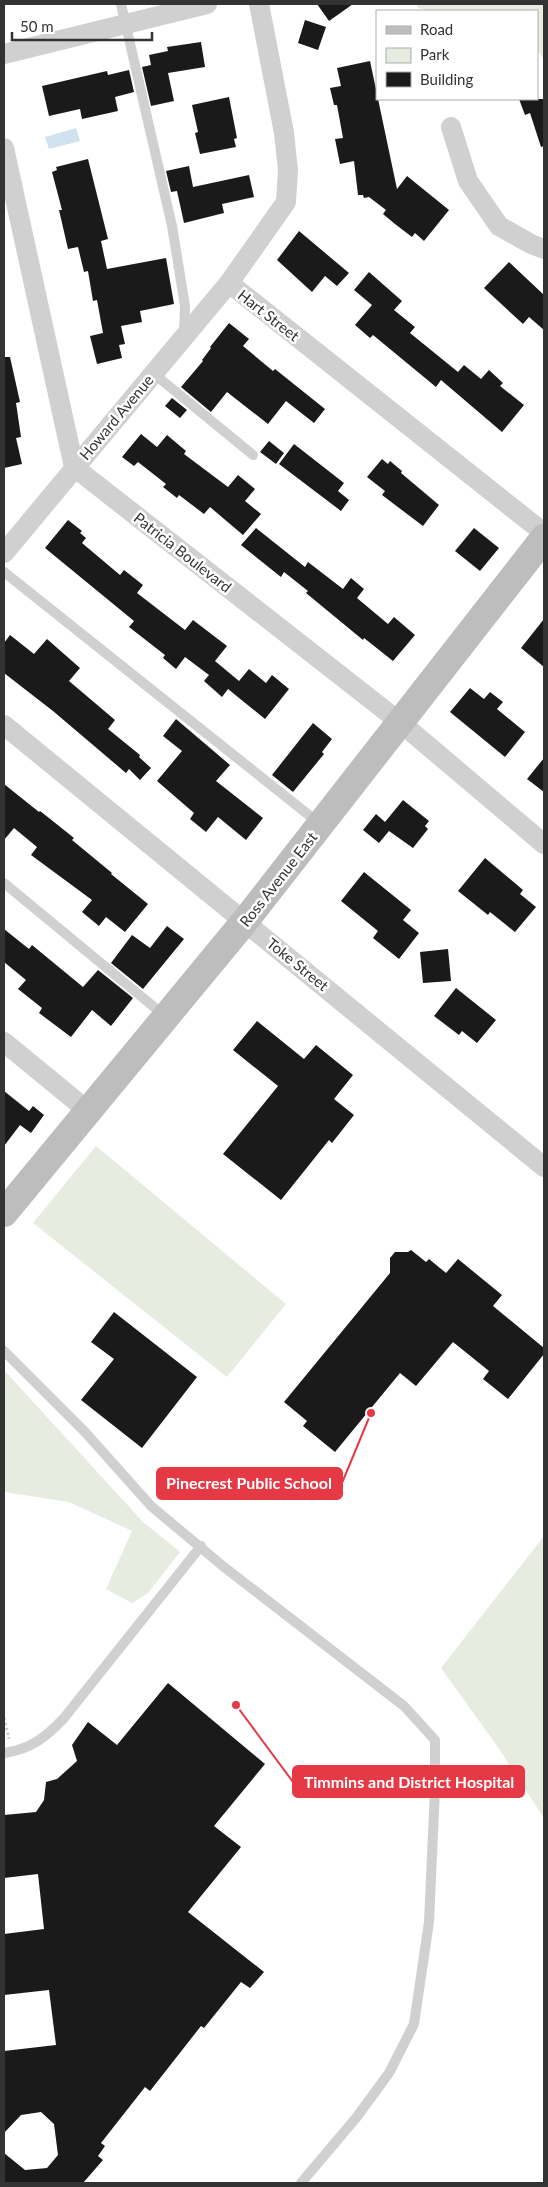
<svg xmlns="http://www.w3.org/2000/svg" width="548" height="2187" font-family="Lato,sans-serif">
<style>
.green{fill:#e6ecdf}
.water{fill:#cfe2ee}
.building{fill:#1a1a1a}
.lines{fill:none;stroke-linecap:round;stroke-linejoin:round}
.path{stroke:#cdcdcd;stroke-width:3;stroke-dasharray:2.5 2.5;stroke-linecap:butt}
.service{stroke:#d0d0d0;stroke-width:10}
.minor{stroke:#d0d0d0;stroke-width:20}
.secondary{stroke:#bdbdbd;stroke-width:28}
.labels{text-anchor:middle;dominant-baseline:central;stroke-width:5;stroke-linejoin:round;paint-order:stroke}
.street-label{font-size:15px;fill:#333;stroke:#fff}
.leader{fill:none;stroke:#e63946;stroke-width:2}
.callout-dot{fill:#e63946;stroke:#fff;stroke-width:2}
.callout{fill:#e63946;stroke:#e63946;stroke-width:2}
.callout-label{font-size:16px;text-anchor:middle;font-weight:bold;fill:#fff}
</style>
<rect width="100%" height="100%" fill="#fff"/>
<!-- green -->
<g class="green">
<polygon points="417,4 544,4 544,60 537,49 537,11 432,11 418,8"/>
<polygon points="96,1146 286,1304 227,1377 33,1223"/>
<polygon points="4,1370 143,1522 180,1552 148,1593 132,1603 106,1589 132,1531 69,1502 4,1492"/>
<polygon points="544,1536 544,1818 495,1743 441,1668"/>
</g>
<!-- water -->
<polygon class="water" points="76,128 80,141 49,149 45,137"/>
<!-- building -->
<g class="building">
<polygon points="317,4 353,4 329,21"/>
<polygon points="305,20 326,27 318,50 298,43"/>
<polygon points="201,42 205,67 168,73 174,101 151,106 142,67 151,65 149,55 168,51 167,47"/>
<polygon points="370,61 397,189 407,176 449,210 424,241 415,233 412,237 395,224 383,214 386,210 369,197 364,198 363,195 358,195 354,161 340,164 335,139 343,138 337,105 334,105 330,88 341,86 337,68"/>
<polygon points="129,70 134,92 115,97 118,111 82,119 80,109 49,116 42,86 107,71 108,75"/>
<polygon points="229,97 237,138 234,139 236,147 200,154 195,133 198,132 192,105"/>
<polygon points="519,99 544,99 544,146 541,147 530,113 525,115"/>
<polygon points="88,159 108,239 101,241 107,269 166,258 174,304 140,311 142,322 121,326 125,344 119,345 122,358 97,364 90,336 103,333 97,300 93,301 88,271 84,272 78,247 68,249 59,210 62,210 52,172 57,170 56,167"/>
<polygon points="189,166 193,187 249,175 254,197 222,204 224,213 184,223 177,191 171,192 166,171"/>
<polygon points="299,231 349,273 337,286 325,276 312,292 277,260"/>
<polygon points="509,262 544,295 544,330 529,317 523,324 484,288"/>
<polygon points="369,272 402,301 394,310 415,327 410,333 458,372 464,365 481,379 489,370 503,383 500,386 524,405 502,432 441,380 436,387 373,335 370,338 355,325 372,305 354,290"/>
<polygon points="229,323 249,339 243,346 273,371 275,369 325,409 314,423 286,401 268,424 227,392 211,412 181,387 203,361 202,360 211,348 210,347"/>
<polygon points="4,357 10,357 20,402 16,403 21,437 16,438 22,464 4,468"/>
<polygon points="172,398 187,410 180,418 165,406"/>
<polygon points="141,434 157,447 167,435 186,451 184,454 228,487 238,475 255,489 245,501 261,514 243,535 210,507 204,514 179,495 177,498 163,487 166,484 138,462 134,466 122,457"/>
<polygon points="269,441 284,453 276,464 260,452"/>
<polygon points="294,444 344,483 338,491 349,500 341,511 279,464"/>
<polygon points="382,459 388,464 390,461 402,471 401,473 439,505 423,526 382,495 385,491 367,477"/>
<polygon points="68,520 82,531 80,533 86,538 82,543 120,575 124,570 143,585 137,593 185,630 193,620 227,646 215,661 239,681 249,669 266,683 272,675 289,689 265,719 228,689 222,697 204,681 209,675 185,657 176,669 163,658 165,655 129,627 134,621 45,548"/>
<polygon points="256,528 305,567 308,562 343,589 351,578 364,589 357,598 388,624 394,617 415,635 393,661 364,638 363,640 306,593 308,591 284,572 281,577 241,545"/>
<polygon points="474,528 499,548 480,571 455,551"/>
<polygon points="544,619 544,667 521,648"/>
<polygon points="10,635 34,654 47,639 80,668 69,681 115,720 108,729 140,755 139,757 151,768 140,780 129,769 126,773 53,711 4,673 4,643"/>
<polygon points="470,688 484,699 490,692 503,702 497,709 525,732 505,757 450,712"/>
<polygon points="176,719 230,765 216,781 263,818 246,840 218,817 206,832 190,819 194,813 157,781 182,751 163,736"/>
<polygon points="313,723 332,739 322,752 324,754 293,792 272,775"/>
<polygon points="544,758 544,792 527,779"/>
<polygon points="4,784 39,812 40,811 49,818 74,838 72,840 112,873 111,874 148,904 125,932 106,917 99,926 82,912 92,900 31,855 37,847 14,828 4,840"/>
<polygon points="403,800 429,821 425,826 428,829 413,848 389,831 379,843 363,830 376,814 385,822"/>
<polygon points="485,858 523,890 520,894 536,907 515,932 490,912 488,915 458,891"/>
<polygon points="364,872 411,910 403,920 419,933 399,959 373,938 378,931 341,901"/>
<polygon points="167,926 184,939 143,989 111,963 132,935 150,948"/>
<polygon points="4,929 29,949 32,945 83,987 98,970 133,998 111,1026 92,1010 71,1037 39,1013 42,1008 18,989 26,980 4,962"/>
<polygon points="448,949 451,981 423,983 420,952"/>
<polygon points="456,988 496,1020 477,1043 462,1031 459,1035 434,1016"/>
<polygon points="257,1021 304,1059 316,1045 353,1075 334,1099 354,1115 332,1143 329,1140 281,1200 223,1154 278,1086 233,1050"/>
<polygon points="4,1091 29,1111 33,1106 44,1115 31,1133 20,1125 4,1146"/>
<polygon points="411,1250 426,1262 429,1259 446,1273 458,1259 502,1295 493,1306 544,1348 544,1354 508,1399 483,1379 489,1371 453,1342 416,1386 400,1373 335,1452 303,1426 307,1421 284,1402 390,1273 390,1258 395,1252 408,1252"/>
<polygon points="114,1312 197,1377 142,1448 81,1400 114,1359 91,1342"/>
<polygon points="168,1683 265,1764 214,1826 241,1847 188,1912 264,1972 250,1988 241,1982 204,2028 201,2026 150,2091 145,2087 101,2143 105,2146 98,2156 103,2160 83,2183 4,2183 4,2153 25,2170 47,2168 58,2155 54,2124 41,2112 21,2115 4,2133 4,2051 56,2045 49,1990 4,1995 4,1934 44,1929 38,1874 4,1878 4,1815 36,1812 44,1800 46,1782 57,1779 77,1761 72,1745 88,1722 117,1745"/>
</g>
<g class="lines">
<!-- path -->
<polyline class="path" points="4,1718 9,1739"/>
<!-- service -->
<g class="service">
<polyline points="121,4 172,226 185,306 184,333"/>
<polyline points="153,373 253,455"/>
<polyline points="4,572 320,824"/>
<polyline points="4,883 165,1016"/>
<polyline points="4,1351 85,1432 151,1506 224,1567 404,1706 435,1740 435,1789 429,1922 414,2024 389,2073 356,2118 301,2183"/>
<path d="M4,1753c27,-4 41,-15 60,-35l137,-172"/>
</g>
<!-- minor -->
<g class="minor">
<polyline points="4,54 207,4"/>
<polyline points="451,127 468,181 499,226 531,244 544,249"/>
<polyline points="4,148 74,467 401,723 544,844"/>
<polyline points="229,283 544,533"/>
<polyline points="4,553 229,283 286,202 288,170 284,133 259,4"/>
<polyline points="4,725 544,1167"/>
<polyline points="4,1042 88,1111"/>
</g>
<!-- secondary -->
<polyline class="secondary" points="4,1213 245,921 544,538"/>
</g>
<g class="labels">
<!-- street labels -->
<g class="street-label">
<text transform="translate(269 315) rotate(38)">Hart Street</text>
<text transform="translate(116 417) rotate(-50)">Howard Avenue</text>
<text transform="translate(183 552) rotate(38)">Patricia Boulevard</text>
<text transform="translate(278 879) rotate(-52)">Ross Avenue East</text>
<text transform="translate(298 964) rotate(39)">Toke Street</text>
</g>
</g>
<!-- callouts -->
<path class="leader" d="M371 1413L342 1483M236 1705L293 1782"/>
<g class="callout-dot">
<circle cx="371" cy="1413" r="5"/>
<circle cx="236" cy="1705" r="5"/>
</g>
<g class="callout">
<rect x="157" y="1468" width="185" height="31" rx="5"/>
<rect x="293" y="1766" width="231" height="31" rx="5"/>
</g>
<g class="callout-label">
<text x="249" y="1489">Pinecrest Public School</text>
<text x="409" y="1788">Timmins and District Hospital</text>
</g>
<!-- border -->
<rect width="548" height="2187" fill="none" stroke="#333333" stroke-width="10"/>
<!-- legend -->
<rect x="376" y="10" width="162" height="90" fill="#ffffff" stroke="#adadad"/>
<rect x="386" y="26" width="25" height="8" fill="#bdbdbd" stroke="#adadad"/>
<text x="420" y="35" font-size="15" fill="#333333">Road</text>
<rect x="386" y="48" width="25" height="15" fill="#e6ecdf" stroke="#adadad"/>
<text x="420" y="60" font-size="15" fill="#333333">Park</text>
<rect x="386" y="72" width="25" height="15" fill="#1a1a1a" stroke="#adadad"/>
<text x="420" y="85" font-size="15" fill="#333333">Building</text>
<!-- scale -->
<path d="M12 32v8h140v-8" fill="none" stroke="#333333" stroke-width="2.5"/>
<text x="20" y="32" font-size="15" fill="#333333" stroke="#ffffff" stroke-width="4" paint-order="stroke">50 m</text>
</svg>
